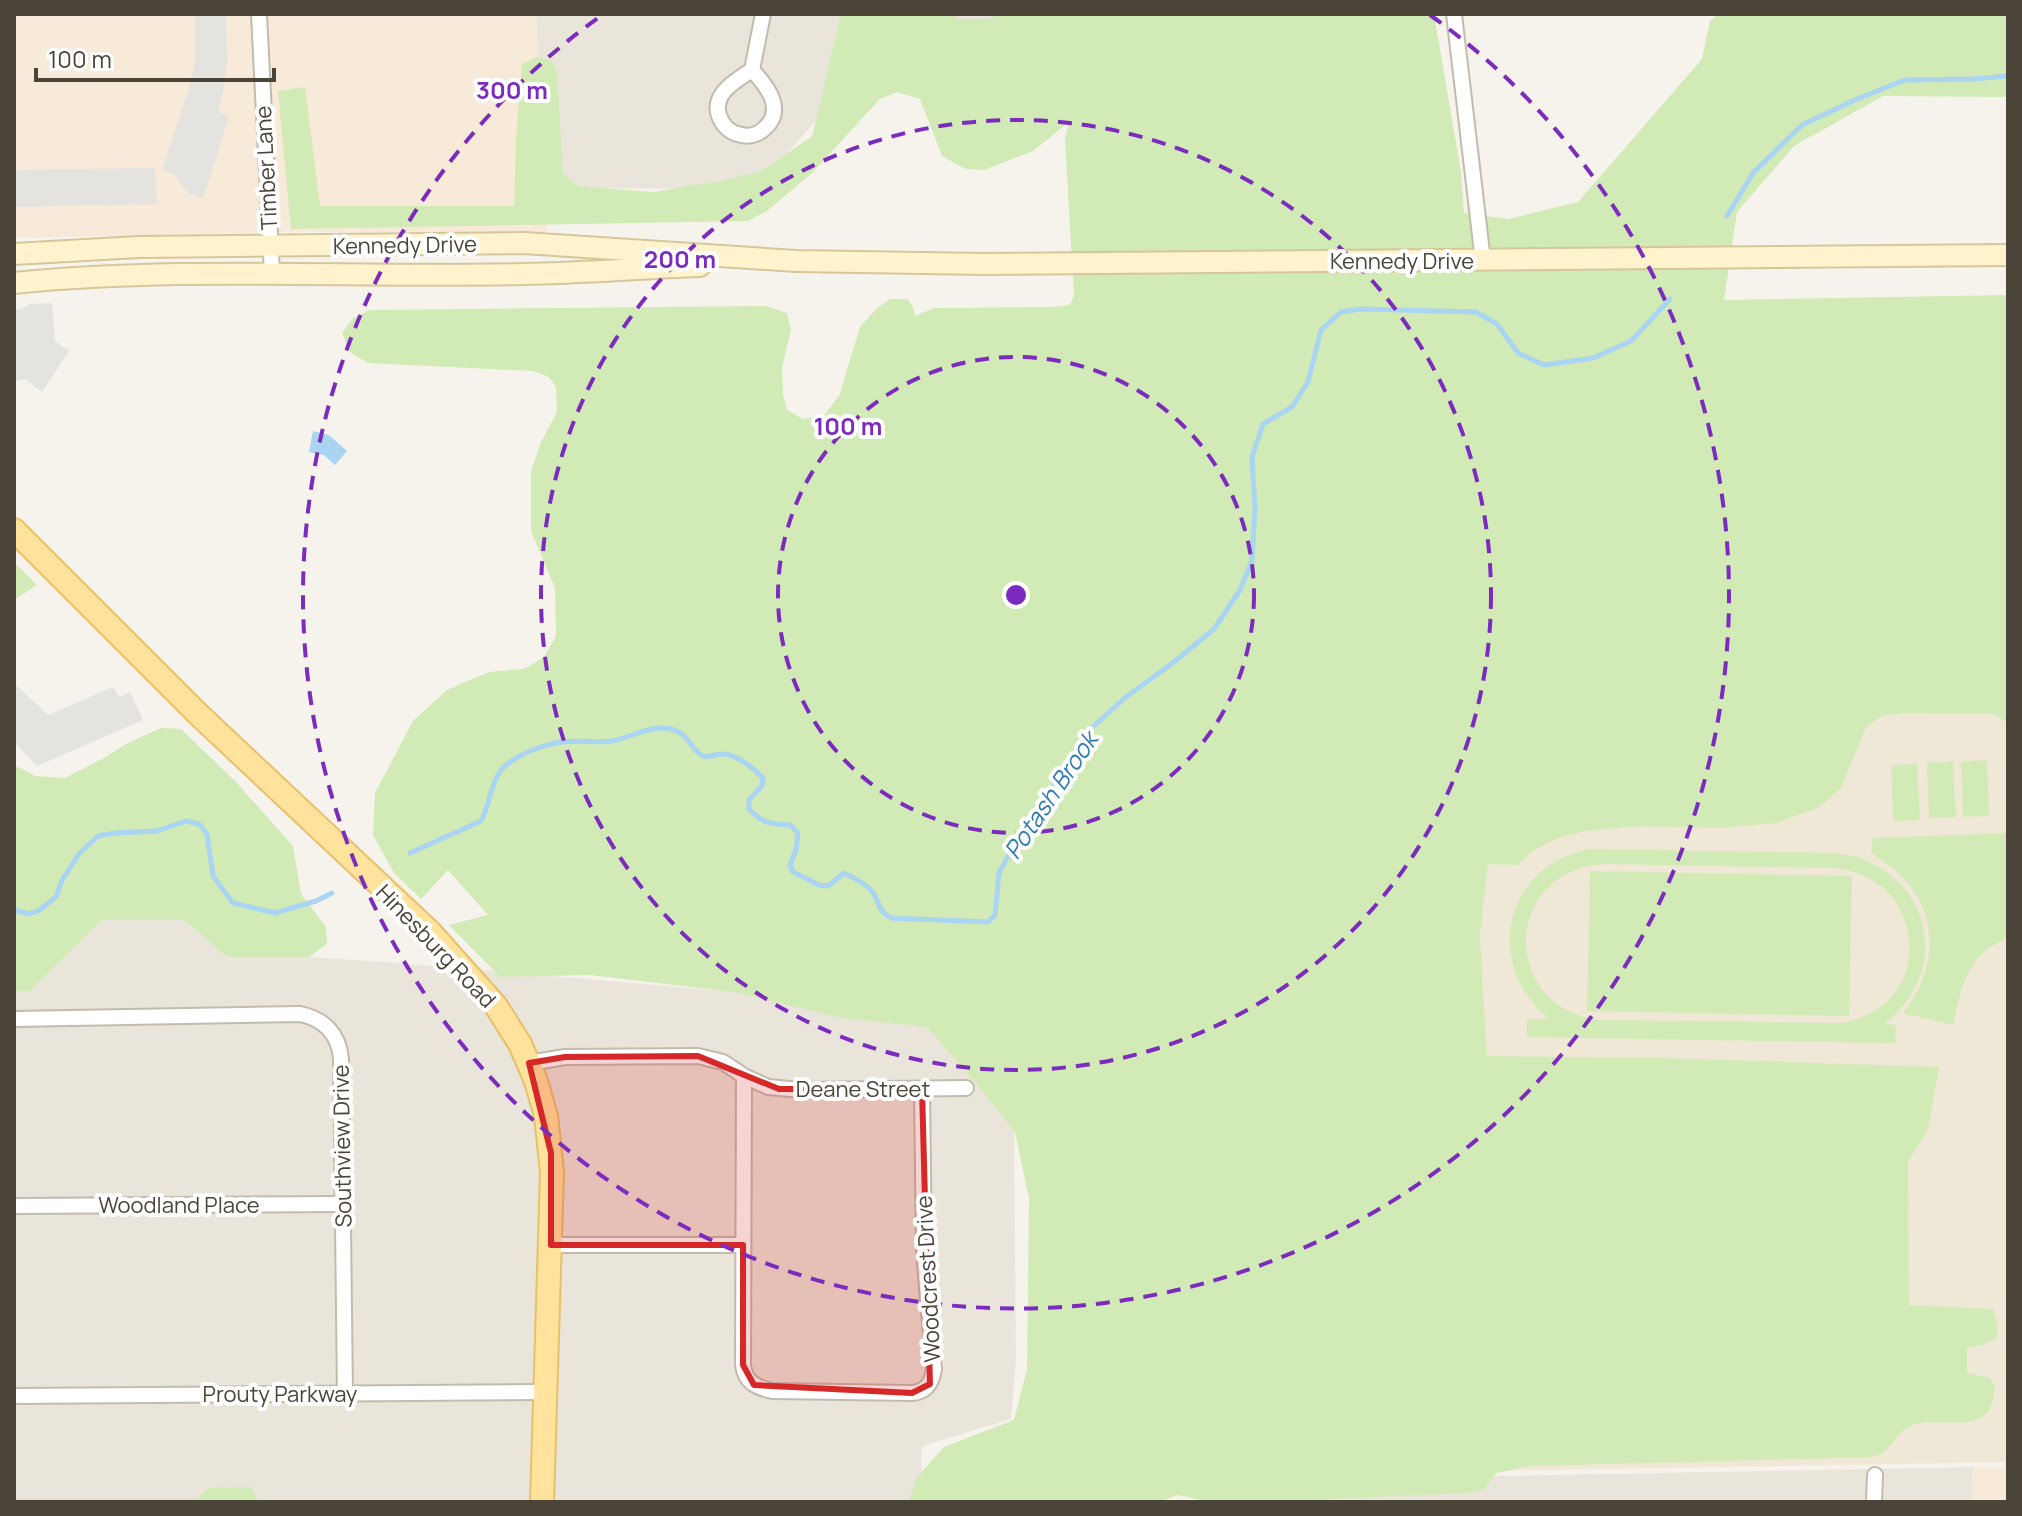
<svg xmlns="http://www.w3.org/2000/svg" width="2022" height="1516" font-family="Manrope,sans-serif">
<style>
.residential{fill:#eae5da}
.commercial{fill:#f7ead8}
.education{fill:#efe8d6}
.green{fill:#d2eab5;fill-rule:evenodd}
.parking{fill:#e5e3e0}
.water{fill:#a9d4f2}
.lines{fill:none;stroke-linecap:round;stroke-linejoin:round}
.stream{stroke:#a9d4f2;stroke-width:5}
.minor-casing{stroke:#c2bbae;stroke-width:18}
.secondary-casing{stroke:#d6c79b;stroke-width:24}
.primary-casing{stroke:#e6c16a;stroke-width:26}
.minor{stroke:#fff;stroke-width:14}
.secondary{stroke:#fff3cd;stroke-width:20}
.primary{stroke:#ffe39c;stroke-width:22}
.marked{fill:#d62828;fill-opacity:0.2;stroke:#d62828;stroke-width:6;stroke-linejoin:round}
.ring{fill:none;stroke:#7b2cbf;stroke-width:4;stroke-dasharray:14 10}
.labels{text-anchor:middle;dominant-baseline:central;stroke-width:8;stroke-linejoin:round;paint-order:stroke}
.street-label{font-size:22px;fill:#4b4439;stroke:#fff}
.water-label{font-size:24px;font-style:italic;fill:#2e7ab2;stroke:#fff}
.centre{fill:#7b2cbf;stroke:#fff;stroke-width:4}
.ring-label{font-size:24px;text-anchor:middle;font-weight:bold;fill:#7b2cbf;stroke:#fff;stroke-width:8;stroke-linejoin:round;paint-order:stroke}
</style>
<rect width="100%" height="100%" fill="#f6f3ec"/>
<!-- residential -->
<g class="residential">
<polygon points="536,14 1139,14 869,61 755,189 544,188"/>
<polygon points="102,920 184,920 227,957 309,957 399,963 926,1008 1014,1110 1016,1360 1011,1419 922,1446 920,1502 260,1502 260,1501 197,1499 14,1499 14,991 30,991"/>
<polygon points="1973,1467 1972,1502 1313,1502 1338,1479"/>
</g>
<!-- commercial -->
<g class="commercial">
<polygon points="14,14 536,14 547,232 302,232 14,238"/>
<polygon points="1973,1467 2008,1467 2008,1502 1972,1502"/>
</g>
<!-- education -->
<polygon class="education" points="2008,376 2008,1462 1501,1471 1487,1067 1480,936 1488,864"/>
<!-- green -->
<g class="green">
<path d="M841,14h111l5,5h31l12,-5h434l27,158 3,41 44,6 70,-17 124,-143 8,-38 8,-7h290v83l-125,-1 -89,50 -57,66 -13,88 284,-5v428l-15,-9 -85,-1 -25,2 -17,12 -25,61 -23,20 -42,15 -56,5 -78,-2 -57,5 -30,8 -23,12 -14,14 -30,-1 -8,72 7,120 178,2 274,9 -11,62 -20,33 1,143 84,4 4,13v16l-12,6 -18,4v25l23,5 5,9c-1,6 -2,13 -4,19 -12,29 -59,9 -81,20 -13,6 -17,19 -27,27 -3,2 -8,3 -12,4l-342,9 -33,7 -12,16 -16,4 -139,6 -21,3h-98l-32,-7 -19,7h-250l8,-25 27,-30 70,-27 13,-51 2,-171 -14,-66 -45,-56 -43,-49 -85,-9 -108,-26 -145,-17 -89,2 -51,-52 39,-10 -40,-45 -27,29 -27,-26 -21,-38 2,-42 38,-72 34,-31 42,-18 35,-3 20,-12 12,-21 -1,-48 -24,-57v-60l10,-29 16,-30 -1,-25 -7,-10 -16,-6 -165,-8 -18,-11 -8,-19 11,-15 17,-8 396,-4 21,7 4,17 -9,38 1,26 4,16 16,9 22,-5 14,-18 21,-69 16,-18 14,-10h18l5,8 2,9 19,-8 120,-1 16,-2 4,-9 -9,-156 4,-18 -36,29 -49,19 -18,-1 -24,-13 -22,-57 -23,-7 -17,7 -67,73 -46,39 -19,10 -457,8 -13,-138 27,-4 15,119h194l2,-65 6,-77 14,-7 15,3 6,13 6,100 14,13 76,6 67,-11 42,-10 50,-35z"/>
<polygon points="14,562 37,585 14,600"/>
<polygon points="161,728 181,729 236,782 293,846 301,894 326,927 327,944 309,957 227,957 184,920 102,920 30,991 14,991 14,765 35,776 65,778 102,759 128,743"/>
<polygon points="1987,760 1989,816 1963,817 1961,762"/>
<polygon points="1953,761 1956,817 1929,818 1927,763"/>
<polygon points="1917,764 1920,820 1893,821 1891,765"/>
<path d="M2008,833v105c-42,16 -46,48 -55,87l-50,-12c32,-38 38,-94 3,-132 -9,-11 -23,-20 -35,-28l2,-15z"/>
<path d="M1589,849l245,4c93,9 124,115 50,171l12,1 -1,18 -368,-6v-18h22c-66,-55 -46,-152 40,-170zM1603,864l230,4c98,8 103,141 8,155l-241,-3c-100,-11 -98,-149 3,-156z"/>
<polygon points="1590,871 1852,876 1849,1016 1587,1011"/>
<polygon points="250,1487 260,1502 14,1502 14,1499 197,1499 208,1488"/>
</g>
<!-- parking -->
<g class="parking">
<polygon points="195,14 226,14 227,62 224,87 218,111 229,117 203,199 189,194 174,175 162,170 190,85 195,61"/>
<polygon points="155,168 157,204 14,207 14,170"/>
<polygon points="52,303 55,341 69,351 42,392 25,379 14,381 14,310 22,309 30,304"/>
<polygon points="14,683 48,715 113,687 119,697 130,692 143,720 37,766 14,742"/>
</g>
<!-- water -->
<polygon class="water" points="313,431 329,435 347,451 335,465 324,455 309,452"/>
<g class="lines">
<!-- stream -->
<g class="stream">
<polyline points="1727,216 1753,173 1802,125 1857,99 1905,80 1972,79 2008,76"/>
<path d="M410,853l71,-32c9,-16 9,-37 20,-51 12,-14 43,-26 61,-28 16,-2 33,1 49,-1 20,-3 40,-17 60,-12 19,5 20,22 32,27 6,2 12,-2 18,-2 15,-1 32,14 42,24l-1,8 -13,14v9c15,15 21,15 41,16l8,8 -2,17 -6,15 3,7 26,13 9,1 16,-13c9,4 21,11 28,18 9,12 3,17 19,27l97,4 7,-7 4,-42 14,-26 43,-65 31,-50 39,-35 48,-35 40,-33 26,-39 12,-29 3,-53 -3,-51 11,-33 29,-17 16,-25 13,-52 20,-18 19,-3 116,3 21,12 21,29 26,12 49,-7 38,-17 39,-42"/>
<polyline points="14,910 29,914 38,911 56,897 62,880 79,854 98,836 115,833 157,831 186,821 199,824 207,834 213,876 233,903 275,913 316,901 332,893"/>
</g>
<defs>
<g id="minor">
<polyline points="259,14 272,274"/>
<polyline points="1454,14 1483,261"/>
<path d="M752,70c14,15 34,39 13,58 -6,6 -15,9 -23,7 -8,-1 -16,-6 -20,-13 -15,-25 12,-41 30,-52l11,-56"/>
<path d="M14,1019l286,-5c24,5 39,20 41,45l4,335"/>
<polyline points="529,1063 565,1057 698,1056 723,1062 744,1076 768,1087 801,1090 966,1088"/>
<path d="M744,1076l-1,289c2,17 12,22 29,26l140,2c14,-1 20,-10 22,-24l-10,-116 -2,-164"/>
<polyline points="14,1206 343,1204"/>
<polyline points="551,1245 743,1245"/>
<polyline points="14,1396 545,1392"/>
<polyline points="1874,1502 1875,1475"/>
</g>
<g id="secondary">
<polyline points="14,254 139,247 524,243 796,261 985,264 2008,255"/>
<path d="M14,283c170,-17 340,-5 510,-9 58,-1 117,-6 176,-8"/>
</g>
<polyline id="primary" points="14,530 198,714 430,932 496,1006 520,1044 536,1081 546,1116 552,1172 542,1502"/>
</defs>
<!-- minor casing -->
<use href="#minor" class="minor-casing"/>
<!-- secondary casing -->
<use href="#secondary" class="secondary-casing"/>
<!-- primary casing -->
<use href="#primary" class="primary-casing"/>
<!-- minor -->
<use href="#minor" class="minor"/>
<!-- secondary -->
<use href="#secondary" class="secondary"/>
<!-- primary -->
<use href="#primary" class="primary"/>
</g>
<!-- marked area -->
<path class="marked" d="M698,1056l81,33h143l8,295 -18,9 -158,-8 -11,-20v-120h-192v-92l-22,-90 36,-6z"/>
<!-- distance rings -->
<g class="ring">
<circle cx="1016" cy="595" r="238"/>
<circle cx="1016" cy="595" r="475"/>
<path d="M1430 15A713 713 0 1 1 602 15"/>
</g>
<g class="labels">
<!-- street labels -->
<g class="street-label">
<text transform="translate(266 168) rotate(-93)">Timber Lane</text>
<text transform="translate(405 245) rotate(-1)">Kennedy Drive</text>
<text x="1402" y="261">Kennedy Drive</text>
<text transform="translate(436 946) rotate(46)">Hinesburg Road</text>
<text x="863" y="1089">Deane Street</text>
<text transform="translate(342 1146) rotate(-91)">Southview Drive</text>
<text x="179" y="1205">Woodland Place</text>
<text transform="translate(928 1279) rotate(-93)">Woodcrest Drive</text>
<text x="280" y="1394">Prouty Parkway</text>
</g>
<!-- water labels -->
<g class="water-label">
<text transform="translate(1050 795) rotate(-56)">Potash Brook</text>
</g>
</g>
<circle cx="1016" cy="595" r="12" class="centre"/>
<g class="ring-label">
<text x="512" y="99">300 m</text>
<text x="680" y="268">200 m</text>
<text x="848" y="435">100 m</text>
</g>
<!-- border -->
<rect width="2022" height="1516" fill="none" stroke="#4b4439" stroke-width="32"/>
<!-- scale -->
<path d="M36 68v12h238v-12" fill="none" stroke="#4b4439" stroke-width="4"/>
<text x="48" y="68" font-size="24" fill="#4b4439" stroke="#ffffff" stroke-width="6" paint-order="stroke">100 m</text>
</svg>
